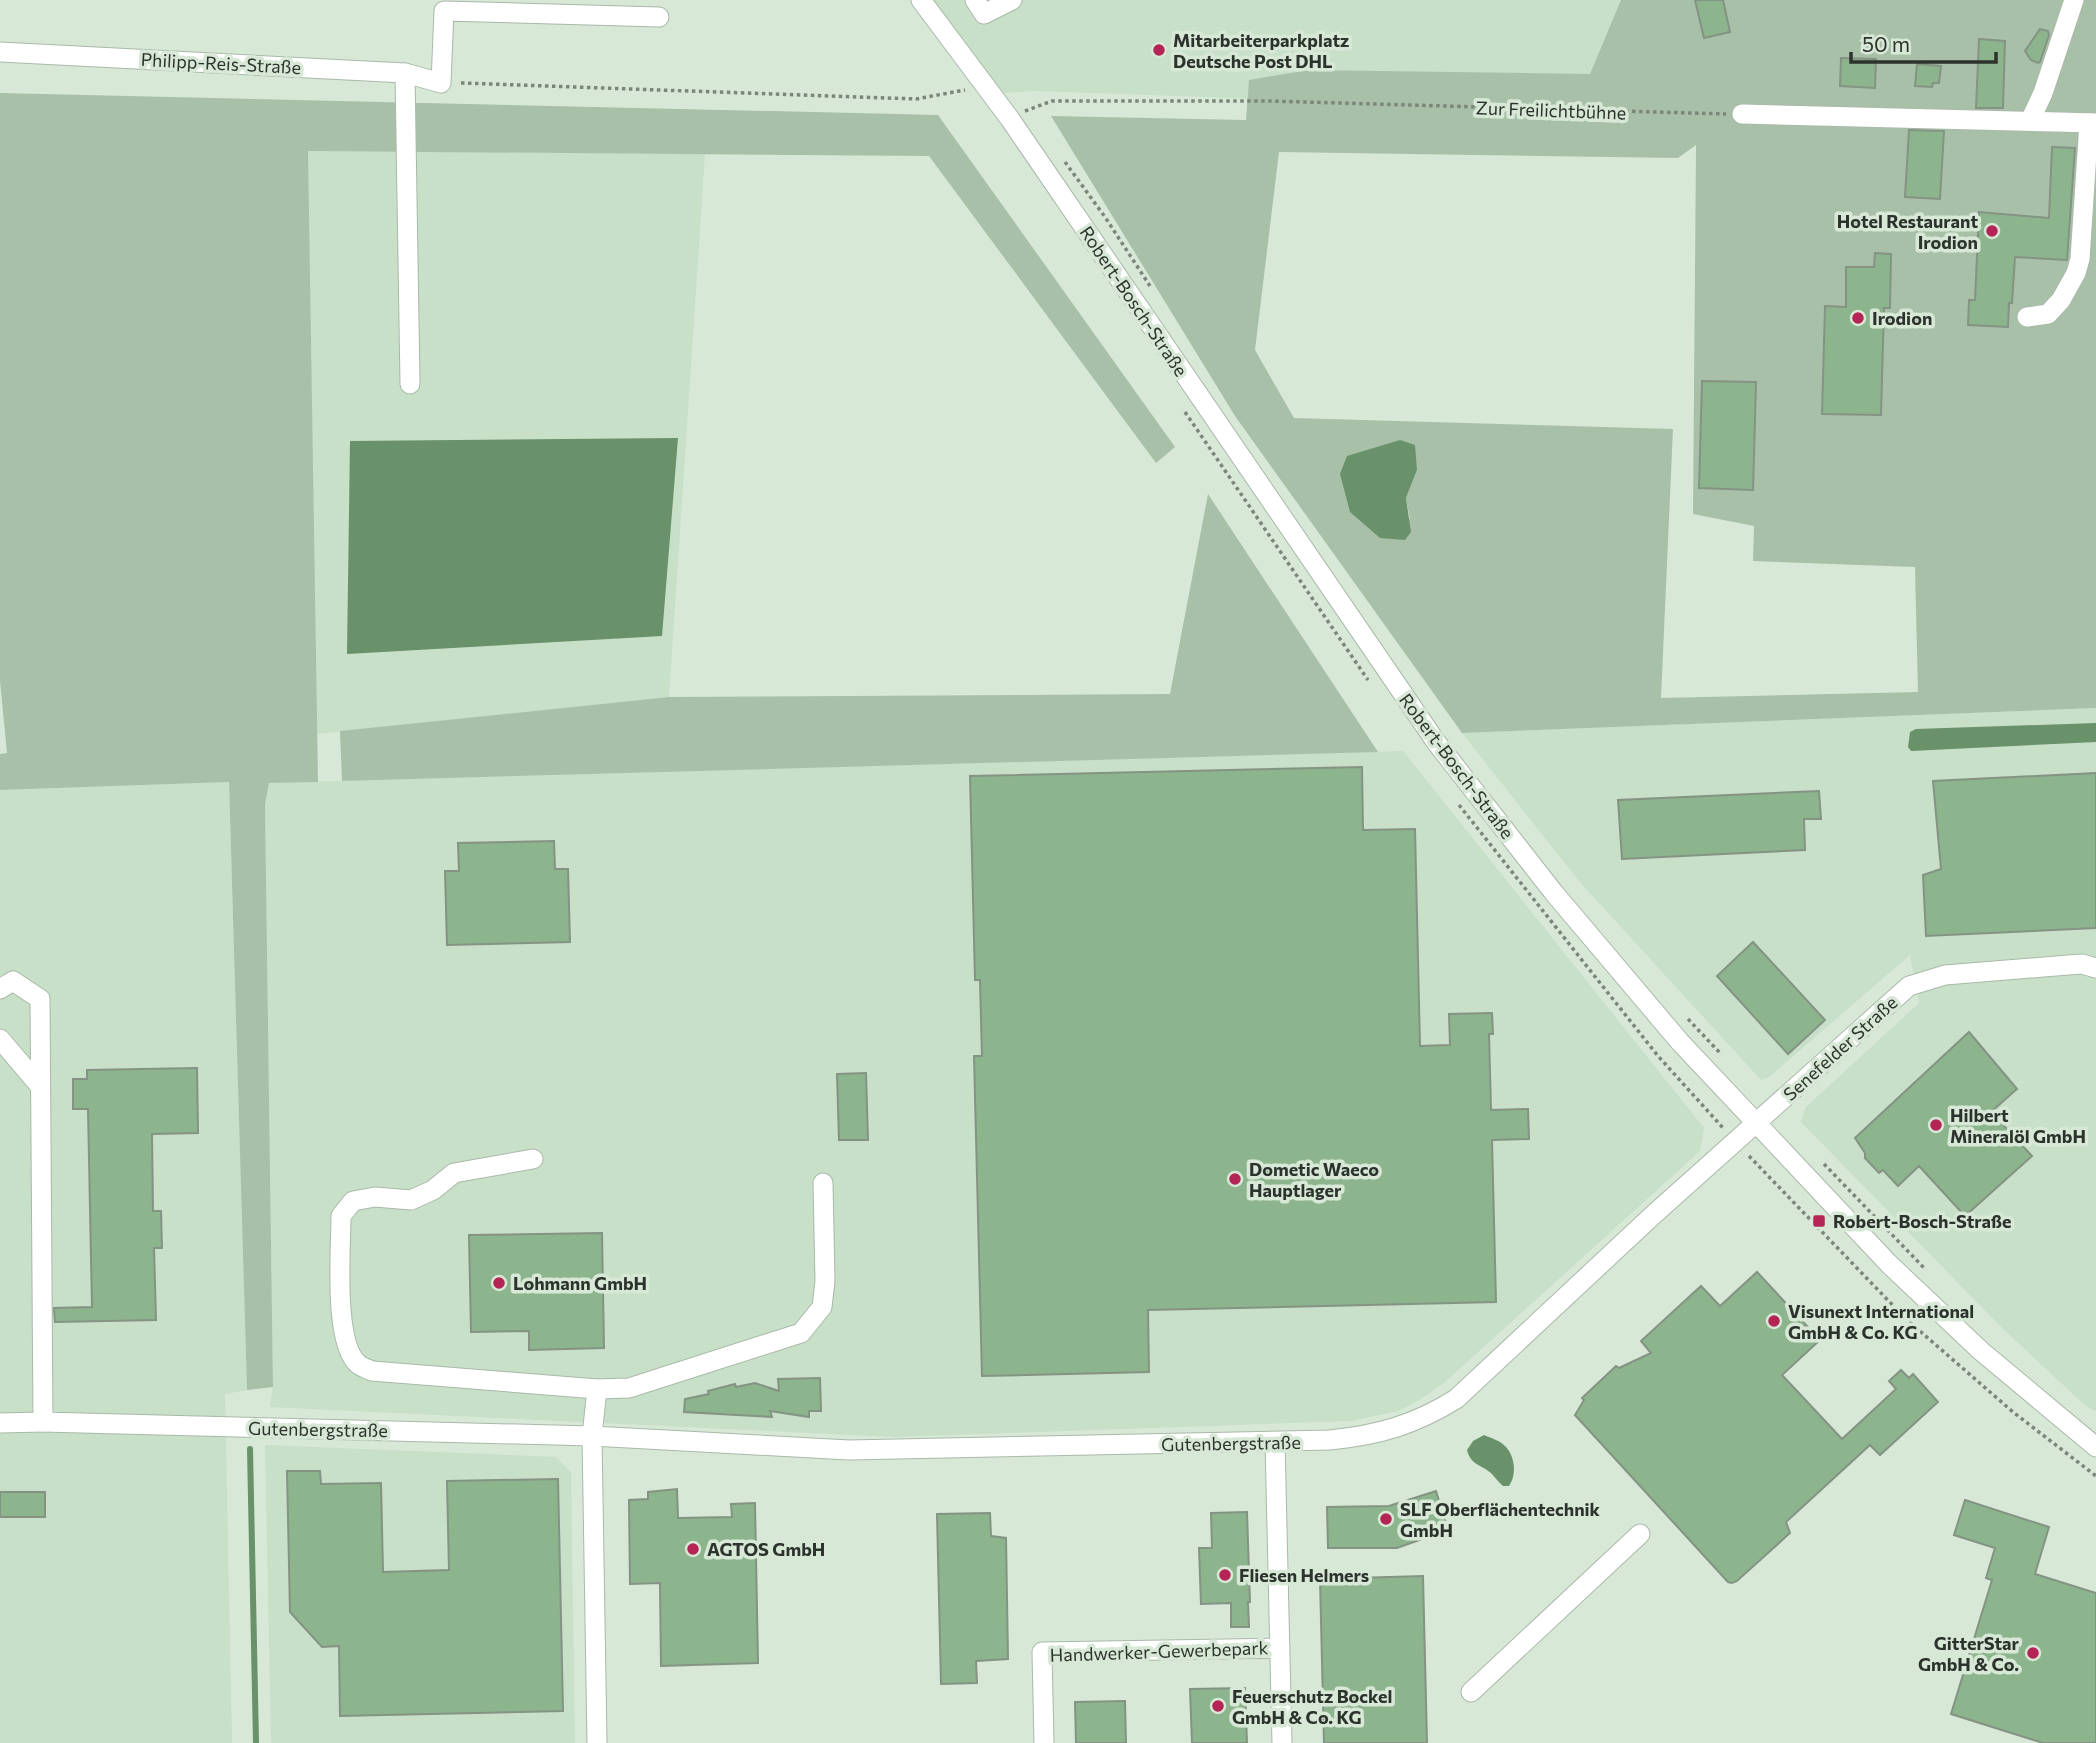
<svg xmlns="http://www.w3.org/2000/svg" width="2096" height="1743" font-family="Commissioner,sans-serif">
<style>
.built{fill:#c8dfc8}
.green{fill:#a8c0a8;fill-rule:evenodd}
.water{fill:#69916a}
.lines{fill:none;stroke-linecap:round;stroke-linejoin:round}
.stream{stroke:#69916a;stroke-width:6}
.building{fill:#8db58d;stroke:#849384;stroke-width:2}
.minor-casing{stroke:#a9b9a9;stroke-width:21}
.path{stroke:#7b867b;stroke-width:3.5;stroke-dasharray:3.5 3.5;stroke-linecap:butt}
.minor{stroke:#fff;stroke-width:19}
.poi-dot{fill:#b42454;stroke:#d7e8d7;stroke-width:2.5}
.labels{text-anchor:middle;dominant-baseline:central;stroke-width:7;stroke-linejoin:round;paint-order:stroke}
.poi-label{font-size:18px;font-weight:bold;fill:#2c322c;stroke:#d7e8d7;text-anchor:start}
.street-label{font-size:18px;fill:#2c322c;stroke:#d7e8d7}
</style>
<rect width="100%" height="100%" fill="#d7e8d7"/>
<!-- built -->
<g class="built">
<polygon points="925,0 2096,0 1506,108 1039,91 1000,93"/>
<polygon points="307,151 705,154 669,697 316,734"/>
<polygon points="2096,708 2096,1411 2087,1407 2003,1329 1801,1122 1806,1107 1919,1003 1910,955 1769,1077 1761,1080 1579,881 1462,733"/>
<polygon points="1403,751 1704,1128 1700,1151 1444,1383 1421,1399 1398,1411 1351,1421 893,1437 270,1407 273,1387 265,805 269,783"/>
<polygon points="229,782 247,1390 225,1394 232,1743 0,1743 0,790"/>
<polygon points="265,1445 556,1457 571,1472 575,1743 271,1743"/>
</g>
<!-- green -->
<g class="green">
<path d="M1621,0h475v708l-634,25 -227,-317 -184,-300 195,4 3,-40 59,-10 282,4zM1696,145l-3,369 61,12 -1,35 162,6 3,125 -257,6 12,-269 -379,-11 -39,-68 24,-198 399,6zM1417,470l-11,28 4,21 -70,-45z"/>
<polygon points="0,93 938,115 1175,447 1156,463 929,156 308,151 318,782 269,783 265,805 273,1387 247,1390 229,782 0,790 0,754 7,753 0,681"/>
<polygon points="1208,494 1378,752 342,781 340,731 669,697 1170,694"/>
</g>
<!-- water -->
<g class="water">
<polygon points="678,438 662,636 347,654 350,441"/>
<polygon points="1400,440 1415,445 1417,470 1406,498 1411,532 1405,540 1380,538 1350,512 1340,474 1347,456"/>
<polygon points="2096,723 2096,742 1911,751 1908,747 1910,732 1916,729"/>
<path d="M1484,1435c7,3 17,6 22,12 9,10 11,28 3,39h-6c-5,-4 -8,-9 -12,-13 -11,-9 -20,-8 -24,-23l6,-9z"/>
</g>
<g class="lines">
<!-- stream -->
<polyline class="stream" points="250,1449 256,1743"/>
</g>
<!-- building -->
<g class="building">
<polygon points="1695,0 1723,0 1730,32 1704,38"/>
<polygon points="2040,29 2048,31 2049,35 2040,62 2038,63 2031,60 2025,51"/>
<polygon points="1979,39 2005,41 2003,108 1976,108"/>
<polygon points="1841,58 1876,59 1875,88 1840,86"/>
<polygon points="1917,64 1941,66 1939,83 1933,83 1932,87 1915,86"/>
<polygon points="1909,130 1944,131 1940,199 1905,197"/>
<polygon points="2052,147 2075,148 2067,260 2015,257 2012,303 2009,303 2008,327 1968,325 1969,300 1975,300 1979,212 2049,218"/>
<polygon points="1875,253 1891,254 1890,308 1884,308 1881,415 1822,414 1825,306 1846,307 1846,267 1874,267"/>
<polygon points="1702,381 1756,382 1753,490 1699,488"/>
<polygon points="1362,767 1363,830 1415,829 1420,1046 1450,1045 1449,1014 1492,1013 1493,1034 1489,1034 1491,1110 1528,1109 1529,1139 1492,1140 1496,1302 1148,1310 1149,1372 982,1376 974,1056 982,1056 980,980 975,980 970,776"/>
<polygon points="2096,773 2096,928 1926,936 1923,875 1941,869 1933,781"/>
<polygon points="1819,791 1821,819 1804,819 1805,850 1622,859 1618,800"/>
<polygon points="554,841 555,869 568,869 570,942 447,945 445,871 459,871 458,843"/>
<polygon points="1753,942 1825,1020 1788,1054 1717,976"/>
<polygon points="1969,1032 2017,1089 1991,1112 2032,1156 1965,1216 1919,1166 1898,1186 1883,1170 1879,1173 1865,1158 1865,1153 1855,1138"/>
<polygon points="197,1068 198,1133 152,1134 153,1211 161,1211 162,1248 154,1248 156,1320 55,1322 54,1308 92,1307 88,1109 73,1109 73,1079 87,1079 87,1070"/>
<polygon points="866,1073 868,1140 839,1140 837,1074"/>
<polygon points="602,1233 604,1348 529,1350 529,1331 471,1332 469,1235"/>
<polygon points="1757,1272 1820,1340 1782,1375 1842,1439 1896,1389 1889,1381 1901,1370 1909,1378 1913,1374 1938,1402 1880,1455 1870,1445 1786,1522 1790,1533 1737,1581 1732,1583 1728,1582 1575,1415 1584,1400 1582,1398 1616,1366 1619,1368 1651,1353 1641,1341 1701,1286 1720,1306"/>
<polygon points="820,1378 821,1411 809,1411 809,1417 770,1411 772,1417 684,1412 685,1399 709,1394 708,1391 735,1384 736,1387 755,1383 779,1391 778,1379"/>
<polygon points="287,1471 320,1471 321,1484 381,1483 383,1572 449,1570 447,1481 558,1479 563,1711 340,1716 339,1646 322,1647 290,1612"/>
<polygon points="677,1489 678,1518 732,1517 731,1504 755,1503 758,1663 661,1666 660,1583 630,1584 629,1500 648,1499 648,1492"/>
<polygon points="1436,1491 1448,1530 1397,1548 1328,1548 1327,1507 1389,1506"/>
<rect x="0" y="1492" width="45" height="25"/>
<polygon points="1965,1500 2049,1527 2035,1574 2096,1593 2096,1743 2043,1743 1951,1714 1992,1580 1986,1578 1995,1548 1954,1535"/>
<polygon points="1247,1512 1250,1602 1248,1602 1249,1627 1231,1627 1231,1603 1201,1604 1199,1548 1212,1548 1211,1513"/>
<polygon points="990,1513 991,1536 1006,1538 1008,1659 976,1661 977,1683 941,1684 937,1514"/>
<polygon points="1423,1576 1427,1743 1324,1743 1320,1579"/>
<polygon points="1245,1688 1247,1743 1192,1743 1190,1689"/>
<polygon points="1125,1701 1126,1743 1076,1743 1075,1702"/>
</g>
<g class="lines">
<defs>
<g id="minor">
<polyline points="921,0 1010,119 1436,742 1554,893 1680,1042 1889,1264 1981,1351 2096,1447"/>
<polyline points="975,0 984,14 1012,0"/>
<polyline points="0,52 405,73 441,83 444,11 659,17"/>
<polyline points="405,73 410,384"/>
<polyline points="1742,114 2096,123"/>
<polyline points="2030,121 2043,93 2074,0"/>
<polyline points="2027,317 2048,314 2061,300 2076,273 2080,259 2089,123"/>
<path d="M0,989l13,-8 27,18 3,423 549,14 257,14 481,-10c49,-5 84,-15 126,-41l196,-183 257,-230 36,-11 123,-10 14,-1 14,4"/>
<polyline points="0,1039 40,1086"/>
<path d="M533,1159l-79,14 -21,17 -22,10 -36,-3 -22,4 -12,15c0,33 -8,126 17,148 3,3 10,5 14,7l225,18"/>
<polyline points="0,1423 43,1422"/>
<polyline points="1275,1442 1282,1743"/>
<polyline points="1471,1692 1640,1534"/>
<polyline points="597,1743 592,1436 597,1389 629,1388 801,1333 822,1307 825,1281 823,1183"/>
<polyline points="1044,1743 1042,1652 1280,1648"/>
</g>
</defs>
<!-- minor casing -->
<use href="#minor" class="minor-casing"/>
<!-- path -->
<g class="path">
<polyline points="461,83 916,99 965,90"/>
<polyline points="1025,111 1052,101 1269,101 1726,114"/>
<polyline points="1065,162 1105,217 1150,286"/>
<polyline points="1185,412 1368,680"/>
<polyline points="1459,805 1658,1056 1724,1129"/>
<polyline points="1688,1019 1721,1054"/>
<polyline points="1749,1156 1906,1319 2013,1412 2096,1476"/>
<polyline points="1824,1164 1926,1270"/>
</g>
<!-- minor -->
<use href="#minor" class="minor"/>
</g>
<!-- markers -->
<g class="poi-dot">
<circle cx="1159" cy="50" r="7"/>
<circle cx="1992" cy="231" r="7"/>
<circle cx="1858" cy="318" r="7"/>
<circle cx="1936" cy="1125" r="7"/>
<circle cx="1235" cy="1179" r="7"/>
<rect x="1812" y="1214" width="14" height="14" rx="3.5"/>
<circle cx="499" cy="1283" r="7"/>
<circle cx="1774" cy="1321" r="7"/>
<circle cx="1386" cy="1519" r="7"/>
<circle cx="693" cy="1549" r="7"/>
<circle cx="1225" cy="1575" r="7"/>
<circle cx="2033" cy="1653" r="7"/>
<circle cx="1218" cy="1706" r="7"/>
</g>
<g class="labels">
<!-- poi labels -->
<g class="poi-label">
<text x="1173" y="40">Mitarbeiterparkplatz<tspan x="1173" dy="21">Deutsche Post DHL</tspan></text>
<text x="1978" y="221" text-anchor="end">Hotel Restaurant<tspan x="1978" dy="21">Irodion</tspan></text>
<text x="1872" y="318">Irodion</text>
<text x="1950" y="1115">Hilbert<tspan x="1950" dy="21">Mineralöl GmbH</tspan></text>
<text x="1249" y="1169">Dometic Waeco<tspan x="1249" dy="21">Hauptlager</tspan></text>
<text x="1833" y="1221">Robert-Bosch-Straße</text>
<text x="513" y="1283">Lohmann GmbH</text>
<text x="1788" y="1311">Visunext International<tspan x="1788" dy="21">GmbH &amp; Co. KG</tspan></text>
<text x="1400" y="1509">SLF Oberflächentechnik<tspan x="1400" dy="21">GmbH</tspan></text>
<text x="707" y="1549">AGTOS GmbH</text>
<text x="1239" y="1575">Fliesen Helmers</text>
<text x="2019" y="1643" text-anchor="end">GitterStar<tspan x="2019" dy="21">GmbH &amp; Co.</tspan></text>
<text x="1232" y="1696">Feuerschutz Bockel<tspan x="1232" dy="21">GmbH &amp; Co. KG</tspan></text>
</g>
<!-- street labels -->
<g class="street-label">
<text transform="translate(221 63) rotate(3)">Philipp-Reis-Straße</text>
<text transform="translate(1551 110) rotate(2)">Zur Freilichtbühne</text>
<text transform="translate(1134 301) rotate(56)">Robert-Bosch-Straße</text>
<text transform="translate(1457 766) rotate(53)">Robert-Bosch-Straße</text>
<text transform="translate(1840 1048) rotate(-42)">Senefelder Straße</text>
<text transform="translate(318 1429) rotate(1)">Gutenbergstraße</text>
<text transform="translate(1231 1443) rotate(-1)">Gutenbergstraße</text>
<text transform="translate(1159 1651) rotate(-2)">Handwerker-Gewerbepark</text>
</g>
</g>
<!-- scale -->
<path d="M1851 52v10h145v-10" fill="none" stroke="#2c322c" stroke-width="3.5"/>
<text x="1862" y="52" font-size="21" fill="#2c322c" stroke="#d7e8d7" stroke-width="5" paint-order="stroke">50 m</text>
</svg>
